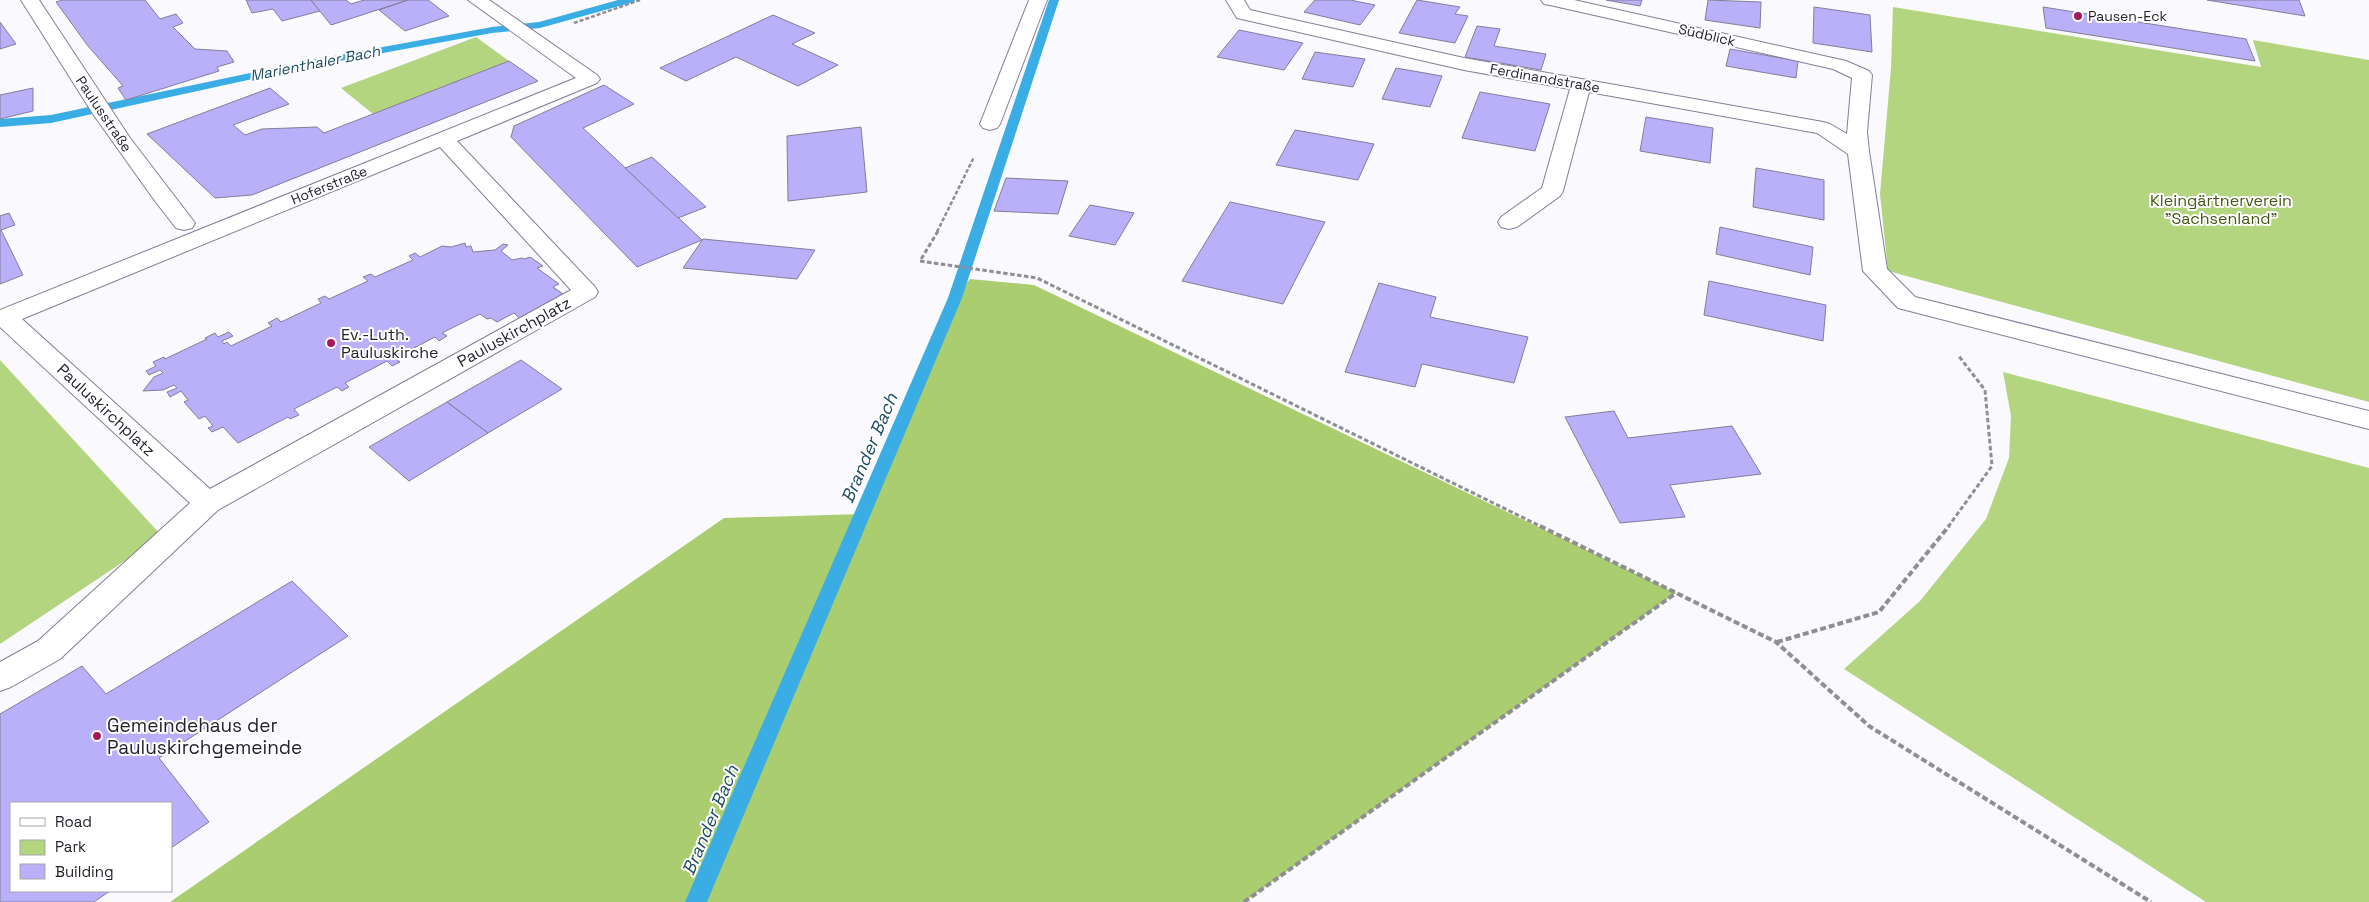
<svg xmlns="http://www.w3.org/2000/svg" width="2369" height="902" font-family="'Space Grotesk',sans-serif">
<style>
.green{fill:#b4d580}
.forest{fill:#aace6f}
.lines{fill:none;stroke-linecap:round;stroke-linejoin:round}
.stream{fill:#3aade5;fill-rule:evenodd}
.building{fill:#baaff9;stroke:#817e98}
.minor-casing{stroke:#817e97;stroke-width:2}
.path-far2{stroke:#8e8e95;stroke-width:2.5;stroke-dasharray:4 2;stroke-linecap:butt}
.path-far1{stroke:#8e8e95;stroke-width:3;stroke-dasharray:4.5 2.5;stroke-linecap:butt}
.path{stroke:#8e8e95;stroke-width:4;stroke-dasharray:6 3;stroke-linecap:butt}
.minor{fill:#fff;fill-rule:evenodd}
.poi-dot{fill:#a6195d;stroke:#fff;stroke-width:2}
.labels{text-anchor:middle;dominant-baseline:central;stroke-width:4;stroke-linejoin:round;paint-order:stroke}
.far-poi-label{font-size:14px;fill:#23222c;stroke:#fff;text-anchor:start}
.far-street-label{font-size:14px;fill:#23222c;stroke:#fff}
.far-water-label{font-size:15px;font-style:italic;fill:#1d4b62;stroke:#fff}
.park-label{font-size:16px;fill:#405612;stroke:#fff}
.street-label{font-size:16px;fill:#23222c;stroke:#fff}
.poi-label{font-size:16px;fill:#23222c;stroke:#fff;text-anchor:start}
.water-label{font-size:18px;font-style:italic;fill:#1d4b62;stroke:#fff}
.near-poi-label{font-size:19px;fill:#23222c;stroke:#fff;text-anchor:start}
</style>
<rect width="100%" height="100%" fill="#f9f9fe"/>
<!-- green -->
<g class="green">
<polygon points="1893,7 2261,67 2253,40 2369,60 2369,402 1888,271 1880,194 1891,68"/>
<polygon points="476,37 509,61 373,114 341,88"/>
<polygon points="0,360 162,536 0,644"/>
<polygon points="2003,372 2369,468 2369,902 2206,902 1844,669 1920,601 1986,519 2009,458 2011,416"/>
</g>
<!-- forest -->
<polygon class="forest" points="970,279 1034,285 1676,593 1244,902 170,902 724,518 862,514 955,298"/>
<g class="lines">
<!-- stream -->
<g class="stream">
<polygon points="618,0 635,0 634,2 540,28 492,33 312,66 51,123 0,127 0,119 51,115 312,60 492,27 539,22"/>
<polygon points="1049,0 1059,0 962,298 707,902 685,902 948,298"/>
</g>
</g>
<!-- building -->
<g class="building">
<polygon points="62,0 145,0 160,19 176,14 183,23 173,27 195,49 227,51 234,62 217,67 219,71 126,100 118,88 123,86 88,46 56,2"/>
<polygon points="246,0 311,0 320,11 282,21 273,9 252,13"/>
<polygon points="311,0 346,0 351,4 364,0 408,0 331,25"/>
<polygon points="408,0 428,0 449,16 405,31 379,10"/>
<polygon points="1315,0 1350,0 1375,5 1360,25 1304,12"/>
<polygon points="1417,0 1460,7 1455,14 1468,16 1455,43 1399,33"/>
<polygon points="1606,0 1642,0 1640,6"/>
<polygon points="1708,0 1761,2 1760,28 1705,20"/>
<polygon points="2207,0 2299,0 2305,16"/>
<polygon points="1814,7 1870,15 1872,52 1813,43"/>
<polygon points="2043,7 2246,39 2255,61 2046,28"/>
<polygon points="773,15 815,33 792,44 838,65 798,86 736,57 686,81 660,68"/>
<polygon points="0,22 16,44 0,49"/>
<polygon points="1477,26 1500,29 1494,46 1546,54 1541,70 1465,57"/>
<polygon points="1239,30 1303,43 1284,70 1217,57"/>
<polygon points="1730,49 1798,61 1796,78 1726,66"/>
<polygon points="1315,52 1365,59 1353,87 1302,79"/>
<polygon points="509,61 538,81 252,195 215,198 147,134 270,88 289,104 233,125 245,135 262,129 317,127 324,133"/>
<polygon points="1396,68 1442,76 1430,107 1382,99"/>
<polygon points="604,85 634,104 583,128 702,240 637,267 511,137 514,126"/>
<polygon points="33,88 33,111 0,119 0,95"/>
<polygon points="1480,92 1550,104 1535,151 1462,138"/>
<polygon points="1646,117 1713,128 1710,163 1640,151"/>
<polygon points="861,127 867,192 788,201 787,136"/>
<polygon points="1295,130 1374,144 1358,180 1276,165"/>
<polygon points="652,157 706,207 678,218 625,168"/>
<polygon points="1756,168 1824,180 1824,220 1753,207"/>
<polygon points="1006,178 1068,181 1058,214 994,211"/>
<polygon points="1230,202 1325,222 1283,304 1182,281"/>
<polygon points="1090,205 1134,213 1115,245 1069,236"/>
<polygon points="9,213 15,225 1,230 23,275 0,284 0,216"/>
<polygon points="1720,227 1813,247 1810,275 1716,254"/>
<polygon points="703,239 815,250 797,279 683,268"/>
<polygon points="465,243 466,247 471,246 473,252 495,250 503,244 508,245 501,251 512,260 522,258 524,259 530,257 543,266 537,268 559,284 553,287 566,296 521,320 514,313 497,322 491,318 487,319 480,314 442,333 447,336 439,341 435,337 395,358 400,362 392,366 387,361 345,383 349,387 342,391 337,387 294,409 299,415 290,419 288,417 238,443 223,427 212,432 208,428 213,426 205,416 199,419 184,402 188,400 181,391 170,397 167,392 177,388 174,385 163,390 143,391 154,377 163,373 160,370 149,375 146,371 156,366 153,362 164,357 165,359 207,339 205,338 215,333 218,337 229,332 233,336 222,341 224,344 227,342 231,346 272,326 268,323 277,318 281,322 321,303 318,299 325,296 329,299 368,281 363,277 371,274 375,277 413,260 409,256 415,253 420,257 442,246 451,247"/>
<polygon points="1709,281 1826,305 1823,341 1704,315"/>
<polygon points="1379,283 1436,297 1430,317 1528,337 1514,383 1422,364 1415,387 1345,372"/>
<polygon points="521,360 562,389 488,433 447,402"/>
<polygon points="447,402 488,433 409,481 369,447"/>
<polygon points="1614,411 1628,438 1732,426 1761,474 1670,485 1685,517 1620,523 1565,417"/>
<polygon points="292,581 348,636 159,758 209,822 171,848 171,803 11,803 11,891 110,891 94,902 0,902 0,714 82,666 106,694"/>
</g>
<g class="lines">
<defs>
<g id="minor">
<polygon points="21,0 39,0 130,138 195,223 192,228 184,230 176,228 155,201 93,114"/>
<path d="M468,0h21l108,75 3,4 -3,4 -140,58 138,146 3,5 -3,5 -377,213 -158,149 -49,28 -11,4v-29l38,-21 152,-138 -190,-176v-17l576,-232zM440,147l131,143 -361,199 -188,-170z"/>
<polygon points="1029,0 1047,0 1000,124 997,128 990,130 983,128 980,124"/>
<polygon points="1226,0 1244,0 1250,10 1464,58 1823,122 1830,124 1847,134 1852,78 1833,69 1550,5 1544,4 1541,0 1574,0 1846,61 1869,71 1872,75 1867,132 1869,151 1887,269 1915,297 2369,411 2369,429 1898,308 1863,271 1848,154 1817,133 1589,92 1563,191 1560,196 1517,227 1509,229 1501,227 1498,222 1501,217 1542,188 1570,89 1464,70 1237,18"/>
</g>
</defs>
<!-- minor casing -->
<use href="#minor" class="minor-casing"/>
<!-- path-far2 -->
<g class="path-far2">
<polyline points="574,23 640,0"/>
<polyline points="937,232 974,157"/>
</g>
<!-- path-far1 -->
<g class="path-far1">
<polyline points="938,231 920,261 1037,278 1542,527"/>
<polyline points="1948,527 1992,466 1985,390 1958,355"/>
</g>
<!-- path -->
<g class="path">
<polyline points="1540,526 1776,642 1869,726 2151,902"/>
<polyline points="1777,642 1879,612 1949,526"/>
<polyline points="1244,902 1676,593"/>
</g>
<!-- minor -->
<use href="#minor" class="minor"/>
</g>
<!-- markers -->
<g class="poi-dot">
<circle cx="2078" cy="16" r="5"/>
<circle cx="331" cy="343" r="5"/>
<circle cx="97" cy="736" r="5"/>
</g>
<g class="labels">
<!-- far-poi labels -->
<g class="far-poi-label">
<text x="2088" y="16">Pausen-Eck</text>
</g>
<!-- far-street labels -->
<g class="far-street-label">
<text transform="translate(1707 35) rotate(13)">Südblick</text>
<text transform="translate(1545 78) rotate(10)">Ferdinandstraße</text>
<text transform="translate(104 114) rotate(56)">Paulusstraße</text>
<text transform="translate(329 185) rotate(-22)">Hoferstraße</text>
</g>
<!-- far-water labels -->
<g class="far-water-label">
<text transform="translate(315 63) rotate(-11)">Marienthaler Bach</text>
</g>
<!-- park labels -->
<g class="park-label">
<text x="2221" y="200">Kleingärtnerverein<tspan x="2221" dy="18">"Sachsenland"</tspan></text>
</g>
<!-- street labels -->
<g class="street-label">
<text transform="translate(514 332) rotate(-29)">Pauluskirchplatz</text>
<text transform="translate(106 410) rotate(43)">Pauluskirchplatz</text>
</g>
<!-- poi labels -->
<g class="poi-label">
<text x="341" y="334">Ev.-Luth.<tspan x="341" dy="18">Pauluskirche</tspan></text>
</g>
<!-- water labels -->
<g class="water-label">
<text transform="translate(869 448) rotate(-67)">Brander Bach</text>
<text transform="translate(710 820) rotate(-67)">Brander Bach</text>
</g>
<!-- near-poi labels -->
<g class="near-poi-label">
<text x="107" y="725">Gemeindehaus der<tspan x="107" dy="22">Pauluskirchgemeinde</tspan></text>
</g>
</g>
<!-- legend -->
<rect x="10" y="802" width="162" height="90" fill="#ffffff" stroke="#a7a7ab"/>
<rect x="20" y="818" width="25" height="8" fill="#ffffff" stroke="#a7a7ab"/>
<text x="55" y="827" font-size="15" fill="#23222c">Road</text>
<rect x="20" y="840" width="25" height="15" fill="#b4d580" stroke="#a7a7ab"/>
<text x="55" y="852" font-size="15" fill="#23222c">Park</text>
<rect x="20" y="864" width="25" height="15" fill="#baaff9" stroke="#a7a7ab"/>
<text x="55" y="877" font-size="15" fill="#23222c">Building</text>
</svg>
